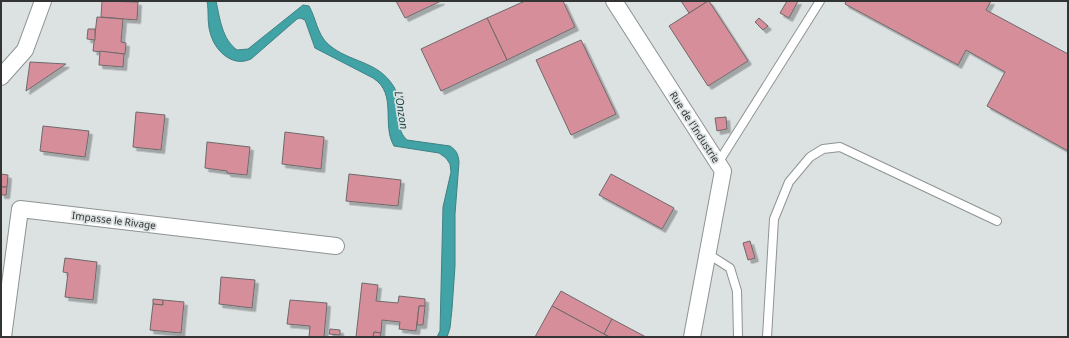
<svg xmlns="http://www.w3.org/2000/svg" width="1069" height="338" font-family="'Noto Sans',sans-serif">
<style>
.water{fill:#42a3a6;stroke:#3e8284}
.building{fill:#d78e9b;stroke:#6e696a;filter:url(#shadow)}
.lines{fill:none;stroke-linecap:round;stroke-linejoin:round}
.service-casing{stroke:#8e9393;stroke-width:10}
.minor-casing{stroke:#8e9393;stroke-width:18}
.service{stroke:#fff;stroke-width:8}
.minor{stroke:#fff;stroke-width:16}
.labels{text-anchor:middle;dominant-baseline:central;stroke-width:3.5;stroke-linejoin:round;paint-order:stroke}
.street-label{font-size:10px;fill:#333535;stroke:#dce1e1}
.water-label{font-size:11px;font-style:italic;fill:#204c4d;stroke:#dce1e1}
</style>
<defs>
<filter id="shadow"><feDropShadow dx="3.5" dy="3.5" stdDeviation="0" flood-color="#0004"/></filter>
</defs>
<rect width="100%" height="100%" fill="#dce1e1"/>
<!-- water -->
<path class="water" d="M207,1h9c4,18 6,38 21,49l11,-1 55,-44 6,1c7,12 8,28 19,38 21,19 50,16 66,43 9,16 -2,39 13,53l43,6c7,5 8,8 9,16l-4,52v52l-3,43 -2,19 -3,9h-10l3,-6 3,-124 8,-35 -1,-8 -4,-6 -7,-5 -45,-7c-13,-22 4,-52 -21,-68l-58,-30 -10,-28 -5,-2 -3,1 -46,40c-19,9 -37,-9 -41,-27 -3,-10 -1,-21 -3,-31z"/>
<!-- building -->
<g class="building">
<polygon points="102,1 138,2 137,20 101,17"/>
<polygon points="396,1 441,1 405,18"/>
<polygon points="525,1 563,1 575,27 507,60 487,18"/>
<polygon points="681,1 708,1 689,13"/>
<polygon points="708,1 709,1 748,61 708,86 669,26"/>
<polygon points="787,1 798,1 789,18 780,13"/>
<polygon points="846,1 991,1 986,10 1068,54 1068,151 987,106 1005,72 966,50 958,65 845,4"/>
<polygon points="97,17 123,19 121,42 126,43 125,54 93,51"/>
<polygon points="487,18 507,60 441,91 421,49"/>
<polygon points="759,18 768,26 763,30 755,22"/>
<polygon points="88,29 95,29 95,40 87,39"/>
<polygon points="581,40 616,114 571,135 536,60"/>
<polygon points="100,51 124,54 123,67 99,65"/>
<polygon points="30,62 66,64 26,91"/>
<polygon points="136,112 165,115 161,150 133,147"/>
<polygon points="726,117 727,129 717,131 715,118"/>
<polygon points="43,126 89,131 85,157 40,151"/>
<polygon points="285,132 324,137 321,169 282,164"/>
<polygon points="207,142 250,147 247,175 227,173 227,171 205,168"/>
<polygon points="1,174 8,175 7,187 1,187"/>
<polygon points="349,174 401,180 398,206 346,201"/>
<polygon points="611,174 674,208 662,229 599,195"/>
<polygon points="1,187 7,187 6,195 1,195"/>
<polygon points="750,241 755,258 748,260 743,243"/>
<polygon points="65,258 97,262 93,300 65,297 68,273 63,272"/>
<polygon points="221,277 255,280 252,308 219,304"/>
<polygon points="362,283 378,285 376,301 398,303 399,296 425,299 425,306 419,306 416,331 399,329 400,322 382,320 381,333 374,332 373,337 356,337"/>
<polygon points="561,291 612,319 604,334 552,306"/>
<polygon points="153,299 163,300 163,305 153,304"/>
<polygon points="163,300 184,302 181,333 150,330 153,304 163,305"/>
<polygon points="290,300 327,303 324,337 309,337 310,326 287,324"/>
<polygon points="419,306 425,306 423,325 417,325"/>
<polygon points="552,306 604,334 610,337 535,337"/>
<polygon points="612,319 646,337 610,337 604,334"/>
<polygon points="330,329 340,330 340,335 329,334"/>
<polygon points="374,332 381,333 380,337 373,337"/>
</g>
<g class="lines">
<defs>
<g id="service">
<polyline points="718,163 820,1"/>
<polyline points="708,254 730,268 737,291 738,337"/>
<polyline points="767,337 774,219 789,182 810,157 823,149 840,147 997,221"/>
</g>
<g id="minor">
<polyline points="614,1 723,171 692,337"/>
<polyline points="1,77 25,50 43,1"/>
<polyline points="3,337 20,209 336,246"/>
</g>
</defs>
<!-- service casing -->
<use href="#service" class="service-casing"/>
<!-- minor casing -->
<use href="#minor" class="minor-casing"/>
<!-- service -->
<use href="#service" class="service"/>
<!-- minor -->
<use href="#minor" class="minor"/>
</g>
<g class="labels">
<!-- street labels -->
<g class="street-label">
<text transform="translate(695 127) rotate(57)">Rue de l'Industrie</text>
<text transform="translate(114 220) rotate(7)">Impasse le Rivage</text>
</g>
<!-- water labels -->
<g class="water-label">
<text transform="translate(402 110) rotate(81)">L'Onzon</text>
</g>
</g>
<!-- border -->
<rect width="1069" height="338" fill="none" stroke="#333535" stroke-width="4"/>
</svg>
